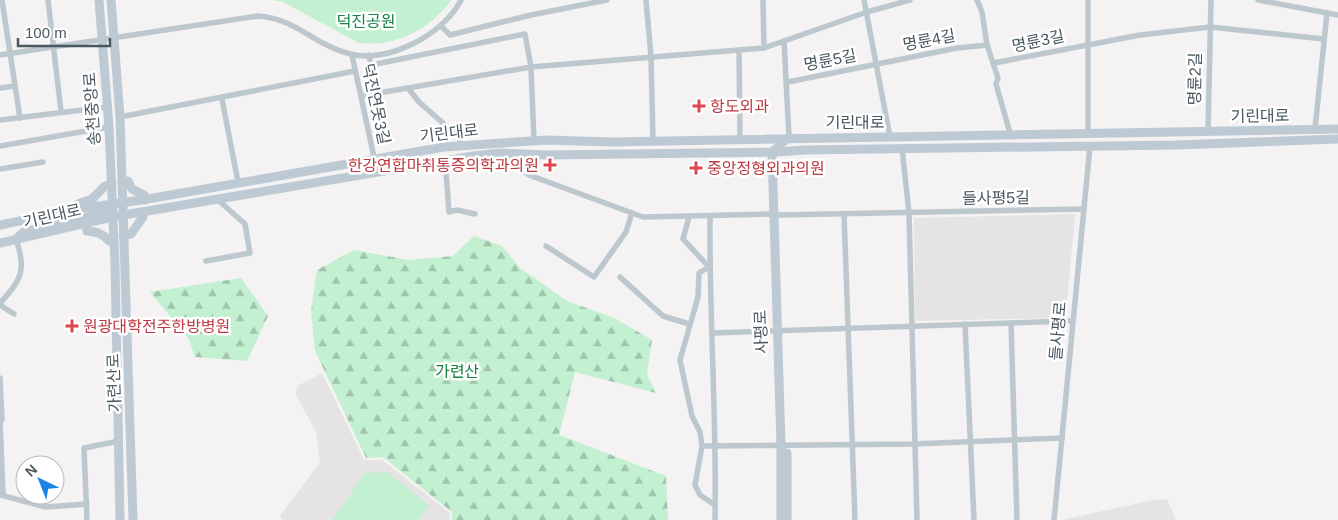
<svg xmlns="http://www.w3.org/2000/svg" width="1338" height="520" font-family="Arial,'Noto Sans KR',sans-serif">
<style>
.education{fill:#e5e3e4}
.forest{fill:url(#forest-firs)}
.park{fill:#c2f0d0}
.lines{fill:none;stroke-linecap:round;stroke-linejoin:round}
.street{stroke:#bdc7ce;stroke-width:5.5}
.secondary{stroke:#becad3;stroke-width:9}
.health-dot{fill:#e0444e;stroke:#fff;stroke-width:2}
.labels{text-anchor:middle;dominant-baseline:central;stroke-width:5;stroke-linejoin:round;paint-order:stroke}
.park-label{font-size:16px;fill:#188245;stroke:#fff}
.street-label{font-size:16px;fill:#49575f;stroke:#fff}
.health-label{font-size:16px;fill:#be3a42;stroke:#fff;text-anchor:start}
</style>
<defs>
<pattern id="forest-firs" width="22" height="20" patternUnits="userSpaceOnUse" patternTransform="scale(1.25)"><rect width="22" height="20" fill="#c2f0d0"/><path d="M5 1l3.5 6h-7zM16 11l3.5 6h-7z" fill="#a0c5ac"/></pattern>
</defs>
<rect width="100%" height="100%" fill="#f4f2f2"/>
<!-- education -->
<g class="education">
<polygon points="1075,214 1066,314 1060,318 915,321 914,218"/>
<polygon points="322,373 364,460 382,460 450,513 449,520 282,520 280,516 320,462 316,432 296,395 297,386"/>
<polygon points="1167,499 1176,520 1062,520 1153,500"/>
</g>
<!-- forest -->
<g class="forest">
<polygon points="474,236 502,246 520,268 567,301 614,318 652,340 647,374 656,393 575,372 559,435 666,476 668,520 452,520 452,512 383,457 366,458 315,351 311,311 317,270 354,250 409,260 453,256"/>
<polygon points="241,278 268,316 247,361 195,357 189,339 150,292"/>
</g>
<!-- park -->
<g class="park">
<path d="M273,0h178c-19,28 -57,48 -92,43l-76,-41z"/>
<polygon points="387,472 429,505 419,520 332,520 365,473"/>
</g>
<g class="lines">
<!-- street -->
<g class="street">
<polyline points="2,0 20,118"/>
<polyline points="48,0 61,111"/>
<polyline points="646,0 651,57 653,140"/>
<polyline points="763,0 764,48 784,41 789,137"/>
<polyline points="864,0 890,137"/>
<polyline points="977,0 982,12 987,45 998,78 996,84 1010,133"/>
<polyline points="1258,0 1338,15"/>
<polyline points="441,26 450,35 531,15 607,0"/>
<polyline points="784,41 867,12 910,0"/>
<path d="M0,55l258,-39c37,2 58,30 92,38 38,10 94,-20 111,-54"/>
<polyline points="352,55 377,171"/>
<polyline points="369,55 371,65 525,34 531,67 534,141"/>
<polyline points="994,63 1140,35 1210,27 1324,39"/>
<polyline points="788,82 957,48 987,45"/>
<polyline points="0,88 15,86"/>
<polyline points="408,88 419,102 459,137 461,145"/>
<polyline points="361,96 531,67 739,50"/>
<polyline points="222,99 238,182"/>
<polyline points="120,117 355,71"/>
<polyline points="0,120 107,107"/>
<polyline points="1315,129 1327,13"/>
<polyline points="1208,132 1211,0"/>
<polyline points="1088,134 1088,0"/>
<polyline points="740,138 739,50 764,48"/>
<polyline points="0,146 109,127"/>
<polyline points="902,148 909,213 917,520"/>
<polyline points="500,153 529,175 643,217 773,214"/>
<polyline points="529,154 534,177"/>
<polyline points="445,160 449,212 457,210 475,214"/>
<polyline points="0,169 43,162"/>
<polyline points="844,214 855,520"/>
<polyline points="779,215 1084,209"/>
<path d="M710,216c-1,101 7,202 5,304"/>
<polyline points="689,217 683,239 709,267 699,273 698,297 680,360 692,416 700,432 702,446 695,485 700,495 715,505"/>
<polyline points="546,246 594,277 626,232 632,213"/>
<polyline points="206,261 250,253 245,224 217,199"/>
<polyline points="620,277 663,316 689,324"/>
<path d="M0,303c21,-22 27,-33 16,-64"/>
<polyline points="0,305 14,314"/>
<polyline points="1011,323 1017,520"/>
<polyline points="965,324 974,520"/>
<polyline points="713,333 1072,321"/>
<polyline points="0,378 2,420"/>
<polyline points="0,420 3,495"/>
<polyline points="702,446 913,444 1062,438"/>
<polyline points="0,495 46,507 87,504"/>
<polyline points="87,520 84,448 119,441"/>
<polyline points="1054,520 1090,146"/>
</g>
<!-- secondary -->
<g class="secondary">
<polyline points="99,0 109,127 115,264 120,520"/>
<polyline points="111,0 120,117 133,520"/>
<polyline points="122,183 128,181 132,189 144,195 145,200"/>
<polyline points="77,209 78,204 92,199 105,186 112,184"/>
<path d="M86,224l1,7c10,1 15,2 22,10h5"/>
<polyline points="0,225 77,209 142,200 444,147 546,140 611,142 1338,129"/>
<polyline points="123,235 131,234 143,217 143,212"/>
<polyline points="16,239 24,232 109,212"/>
<polyline points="0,243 112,217 473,156 500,153 546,155 778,152 804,150 1176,145 1338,139"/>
<polyline points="787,453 787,520"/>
<polyline points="781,520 781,445 772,152 789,137"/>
</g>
</g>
<!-- markers -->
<g class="health-dot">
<path d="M696.5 98.5h5v5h5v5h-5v5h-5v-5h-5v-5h5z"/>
<path d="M547.5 157.5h5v5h5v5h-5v5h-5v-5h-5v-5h5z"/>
<path d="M693.5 160.5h5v5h5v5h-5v5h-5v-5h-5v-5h5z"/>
<path d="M69.5 318.5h5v5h5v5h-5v5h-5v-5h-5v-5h5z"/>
</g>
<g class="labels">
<!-- park labels -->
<g class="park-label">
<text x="366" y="21">덕진공원</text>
<text x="457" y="371">가련산</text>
</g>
<!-- street labels -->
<g class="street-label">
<text transform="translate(929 40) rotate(-11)">명륜4길</text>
<text transform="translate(1038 41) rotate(-12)">명륜3길</text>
<text transform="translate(830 60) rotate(-11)">명륜5길</text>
<text transform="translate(1195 79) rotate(-89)">명륜2길</text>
<text transform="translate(376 104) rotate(78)">덕진연못3길</text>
<text transform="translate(92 109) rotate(-94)">송천중앙로</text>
<text transform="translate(1260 116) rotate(-1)">기린대로</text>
<text x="855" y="122">기린대로</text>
<text transform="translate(449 133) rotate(-7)">기린대로</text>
<text transform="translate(996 198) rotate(-1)">들사평5길</text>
<text transform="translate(52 216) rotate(-13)">기린대로</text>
<text transform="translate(1058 331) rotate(-85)">들사평로</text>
<text transform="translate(761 332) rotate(-92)">사평로</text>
<text transform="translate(114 383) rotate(-92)">가련산로</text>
</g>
<!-- health labels -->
<g class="health-label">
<text x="710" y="106">항도외과</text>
<text x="539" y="165" text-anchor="end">한강연합마취통증의학과의원</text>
<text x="707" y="168">중앙정형외과의원</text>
<text x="83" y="326">원광대학전주한방병원</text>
</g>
</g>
<!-- north arrow -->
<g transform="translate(40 480) rotate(317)"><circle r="24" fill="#ffffff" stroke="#b6bcbf"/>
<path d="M0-4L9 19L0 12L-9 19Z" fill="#1b83e5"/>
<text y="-8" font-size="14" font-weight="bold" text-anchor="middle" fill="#49575f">N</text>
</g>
<!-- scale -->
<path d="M18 38v8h92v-8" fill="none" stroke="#49575f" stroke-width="2.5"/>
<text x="25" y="38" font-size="15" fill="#49575f" stroke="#ffffff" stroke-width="4" paint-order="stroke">100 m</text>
</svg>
